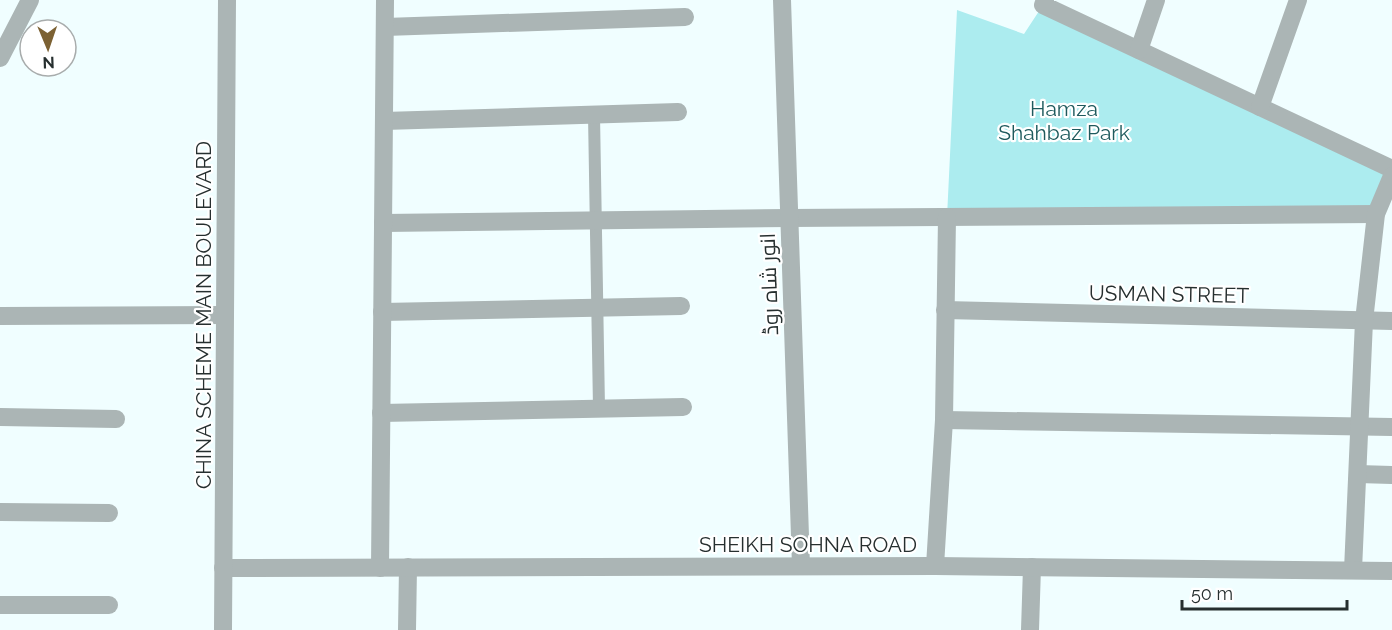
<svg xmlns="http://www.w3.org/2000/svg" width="1392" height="630" font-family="Raleway,Cairo,sans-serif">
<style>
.green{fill:#acecef}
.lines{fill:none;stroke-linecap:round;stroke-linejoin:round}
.service{stroke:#abb5b5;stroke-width:12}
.minor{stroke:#abb5b5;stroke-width:18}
.tertiary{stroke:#abb5b5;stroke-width:18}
.labels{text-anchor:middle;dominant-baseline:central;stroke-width:4.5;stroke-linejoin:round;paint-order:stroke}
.park-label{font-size:21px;fill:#1e5a5d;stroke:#fff}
.street-label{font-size:21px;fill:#262f2f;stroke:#fff}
</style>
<rect width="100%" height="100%" fill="#f0feff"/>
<!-- green -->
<polygon class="green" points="1043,5 1392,169 1376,214 947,217 957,10 1024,34"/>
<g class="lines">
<!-- service -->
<polyline class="service" points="594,115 599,408"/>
<!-- minor -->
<g class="minor">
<polyline points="1045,0 1043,5 1392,169"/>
<polyline points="385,27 685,17"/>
<polyline points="1139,50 1156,0"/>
<polyline points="1260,107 1298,0"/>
<polyline points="384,121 678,112"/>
<polyline points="383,223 789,218 1376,214"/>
<polyline points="945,310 1392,321"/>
<polyline points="382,312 681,306"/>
<polyline points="0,316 225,315"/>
<polyline points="381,413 683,407"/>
<polyline points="0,417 116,419"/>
<polyline points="944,420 1392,427"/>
<polyline points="1358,474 1392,475"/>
<polyline points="0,512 109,513"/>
<polyline points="935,566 944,420 947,217"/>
<polyline points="380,568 385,0"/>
<polyline points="1353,570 1364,321 1376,214 1392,176"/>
<polyline points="0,605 109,605"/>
<polyline points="407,630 408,567"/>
<polyline points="1030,630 1032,567"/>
</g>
<!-- tertiary -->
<g class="tertiary">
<polyline points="782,0 801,566"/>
<polyline points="0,58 30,0"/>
<polyline points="223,568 935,566 1392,571"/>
<polyline points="223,630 227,0"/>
</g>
</g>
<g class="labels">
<!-- park labels -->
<g class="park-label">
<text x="1064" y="108">Hamza<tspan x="1064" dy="24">Shahbaz Park</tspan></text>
</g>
<!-- street labels -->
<g class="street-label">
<text transform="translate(769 284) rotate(-92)">انور شاہ روڈ</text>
<text transform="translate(1169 294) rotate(1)">USMAN STREET</text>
<text transform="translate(203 315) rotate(-90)">CHINA SCHEME MAIN BOULEVARD</text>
<text x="808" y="544">SHEIKH SOHNA ROAD</text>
</g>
</g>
<!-- north arrow -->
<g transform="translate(48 48) rotate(178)"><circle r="28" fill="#ffffff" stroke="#a8acac" stroke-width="1.5"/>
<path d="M0-4.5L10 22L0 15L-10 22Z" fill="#7c6133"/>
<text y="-9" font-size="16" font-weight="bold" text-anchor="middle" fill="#262f2f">N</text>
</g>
<!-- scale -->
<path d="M1182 600v9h165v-9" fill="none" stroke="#262f2f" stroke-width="3"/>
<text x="1191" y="600" font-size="18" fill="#262f2f" stroke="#ffffff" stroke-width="4.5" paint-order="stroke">50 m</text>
</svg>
